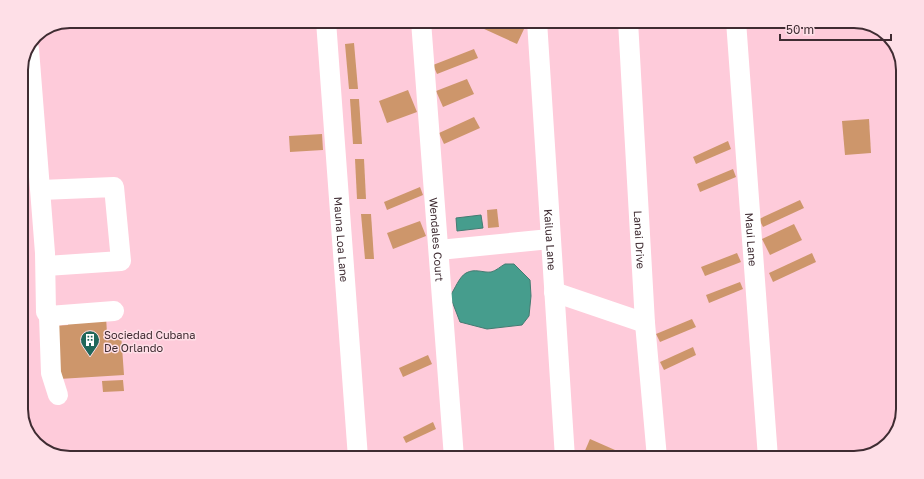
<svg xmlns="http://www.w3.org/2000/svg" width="924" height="479" font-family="'Golos Text',sans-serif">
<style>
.water{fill:#469d8d;stroke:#447b72}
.building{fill:#cd966b}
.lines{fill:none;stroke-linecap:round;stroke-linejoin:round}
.minor{stroke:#fff;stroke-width:20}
.labels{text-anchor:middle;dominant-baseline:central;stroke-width:3;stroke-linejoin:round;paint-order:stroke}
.street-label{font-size:11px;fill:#3f2c32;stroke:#fedfe7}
.poi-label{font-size:11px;fill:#3f2c32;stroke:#fedfe7;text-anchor:start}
.rim{fill:none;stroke:#3f2c32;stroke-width:2}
</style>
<rect width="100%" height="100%" fill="#fecbda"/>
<!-- water -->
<g class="water">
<polygon points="481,215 483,228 457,231 456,218"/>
<path d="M505,264h9l16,16 1,16 -2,20 -7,9 -35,4 -27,-7 -10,-26c5,-7 9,-19 16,-23 9,-5 17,0 25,-1 5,-1 10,-6 14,-8z"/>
</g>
<!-- building -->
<g class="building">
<polygon points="485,21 506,21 524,29 517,44 482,28"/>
<polygon points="354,43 358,89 349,89 345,44"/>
<polygon points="474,49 478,58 437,74 433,65"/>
<polygon points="467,79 474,94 443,107 436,91"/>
<polygon points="408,90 417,112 387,123 379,101"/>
<polygon points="350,99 359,99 362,144 353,144"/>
<polygon points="474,117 480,128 444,144 439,133"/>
<polygon points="869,119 871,153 845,155 842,121"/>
<polygon points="322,134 323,150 290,152 289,136"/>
<polygon points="728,141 731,149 696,164 693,157"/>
<polygon points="355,159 364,159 366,199 357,199"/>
<polygon points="733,169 736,177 700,192 697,184"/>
<polygon points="420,187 423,195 387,210 384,202"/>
<polygon points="800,200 804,208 763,227 759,219"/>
<polygon points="497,209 499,227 488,228 487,210"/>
<polygon points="361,214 371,214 374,259 365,259"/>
<polygon points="420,221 426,236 393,249 387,233"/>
<polygon points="794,224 802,240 770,255 762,239"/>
<polygon points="737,253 741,262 705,276 701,267"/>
<polygon points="812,253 816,262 773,282 769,273"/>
<polygon points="740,282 743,289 709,303 706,295"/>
<polygon points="106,316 107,334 121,333 124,375 59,379 54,326 68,325 68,319"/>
<polygon points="692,319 696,327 660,342 656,334"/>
<polygon points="693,347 696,355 664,370 660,362"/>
<polygon points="428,355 432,364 403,377 399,368"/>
<polygon points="123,380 124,391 103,392 102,381"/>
<polygon points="433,422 436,429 406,443 403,437"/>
<polygon points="590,439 615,450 611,458 595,458 584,453"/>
</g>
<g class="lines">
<!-- minor -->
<g class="minor">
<path id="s1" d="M326,21l32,437"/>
<path id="s2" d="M421,21l33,437"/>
<path id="s3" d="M537,21l28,437"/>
<path id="s4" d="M628,21l17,302 12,135"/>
<path id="s5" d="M736,21l32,437"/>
<polyline points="29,49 45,253 46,312 49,316 114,311"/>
<polyline points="41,190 114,187 121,261 46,266"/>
<polyline points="439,250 550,239"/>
<polyline points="554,292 645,323"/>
<polyline points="49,316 51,373 58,395"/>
</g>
</g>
<!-- icons -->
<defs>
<symbol id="building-pin" viewBox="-11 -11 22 30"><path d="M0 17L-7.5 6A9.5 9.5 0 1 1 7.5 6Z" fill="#20675a" stroke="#fedfe7"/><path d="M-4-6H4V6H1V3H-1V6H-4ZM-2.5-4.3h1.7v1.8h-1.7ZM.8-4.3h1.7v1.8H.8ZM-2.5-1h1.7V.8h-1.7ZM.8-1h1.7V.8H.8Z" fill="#fff"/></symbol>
</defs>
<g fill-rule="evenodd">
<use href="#building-pin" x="79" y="329" width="22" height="30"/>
</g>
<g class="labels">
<!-- street labels -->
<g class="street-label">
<text stroke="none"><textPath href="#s1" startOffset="219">Mauna Loa Lane</textPath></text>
<text stroke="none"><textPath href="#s2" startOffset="219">Wendales Court</textPath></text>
<text stroke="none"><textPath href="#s5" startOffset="219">Maui Lane</textPath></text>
<text stroke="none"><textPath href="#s3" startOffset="219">Kailua Lane</textPath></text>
<text stroke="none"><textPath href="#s4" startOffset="219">Lanai Drive</textPath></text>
</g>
<!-- poi labels -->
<g class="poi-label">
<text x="104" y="334">Sociedad Cubana<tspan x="104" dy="13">De Orlando</tspan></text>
</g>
</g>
<!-- crop -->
<path d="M0 0H924V479H0ZM70 28H854A42 42 0 0 1 896 70V409A42 42 0 0 1 854 451H70A42 42 0 0 1 28 409V70A42 42 0 0 1 70 28Z" fill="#fedfe7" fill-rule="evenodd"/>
<path class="rim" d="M70 28H854A42 42 0 0 1 896 70V409A42 42 0 0 1 854 451H70A42 42 0 0 1 28 409V70A42 42 0 0 1 70 28Z"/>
<!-- scale -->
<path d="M780 34v6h111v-6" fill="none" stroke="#3f2c32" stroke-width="2"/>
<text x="786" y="34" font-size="12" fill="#3f2c32" stroke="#fedfe7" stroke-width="3" paint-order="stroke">50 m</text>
</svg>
